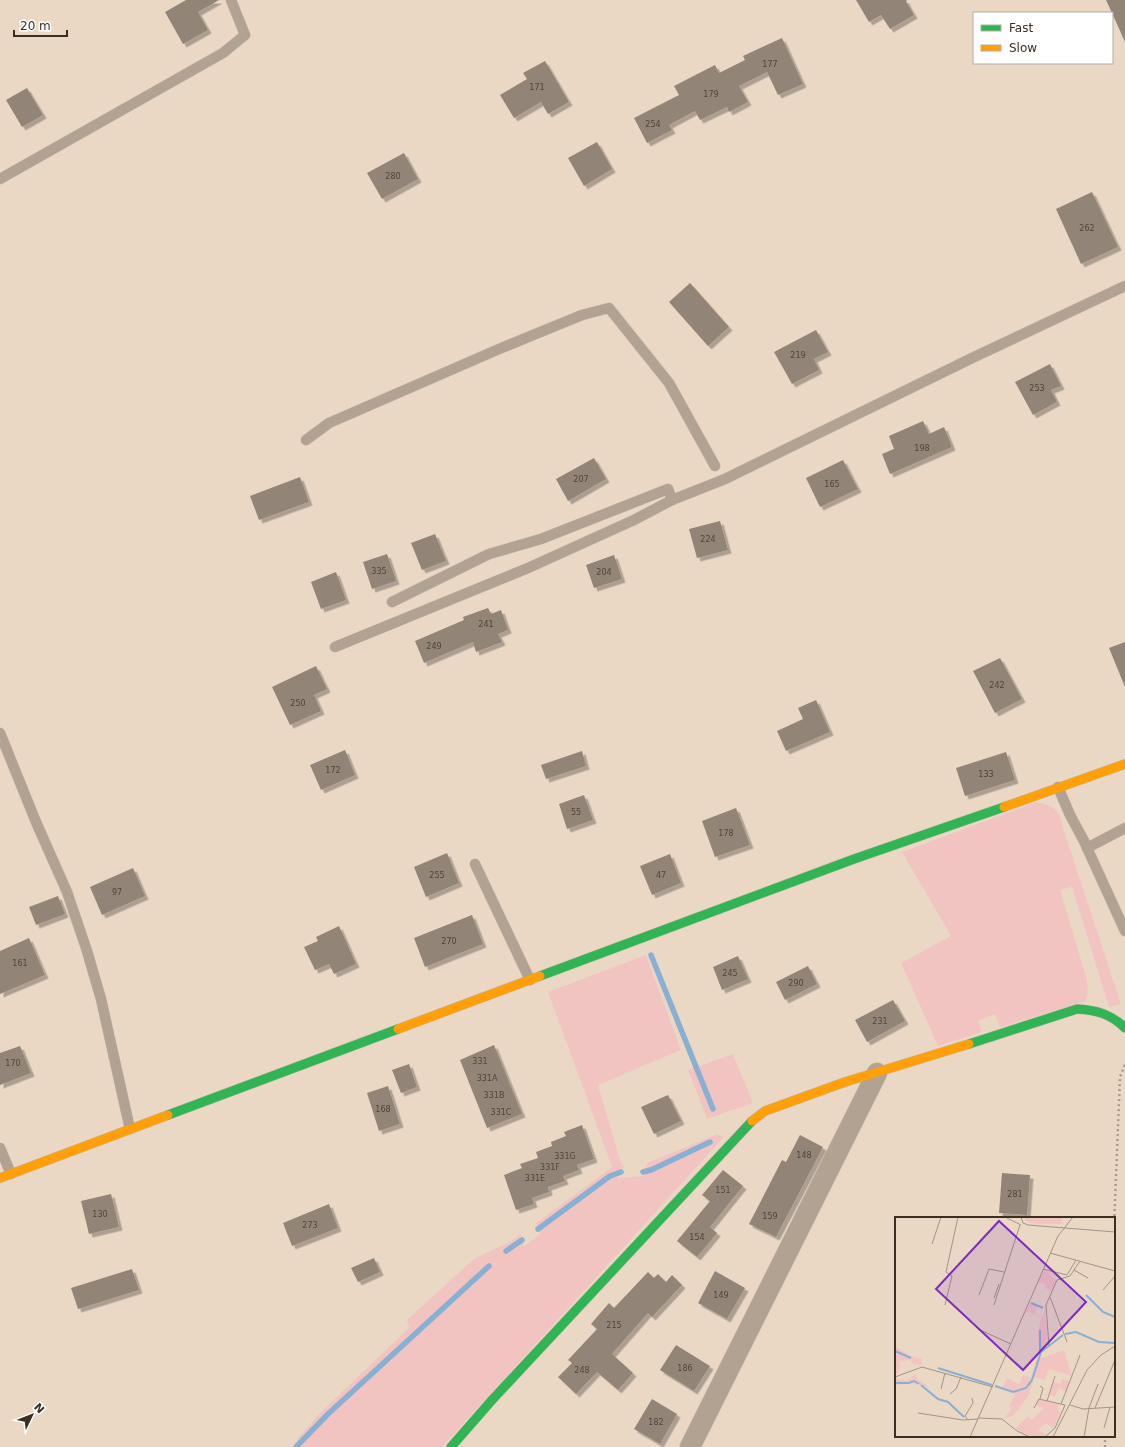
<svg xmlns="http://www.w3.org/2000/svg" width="1125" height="1447" font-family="'DejaVu Sans',sans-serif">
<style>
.green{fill:#f2c4c1}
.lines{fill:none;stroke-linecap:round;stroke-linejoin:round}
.stream{stroke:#89afd3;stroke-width:5.5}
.building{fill:#928577;filter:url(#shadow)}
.lane-casing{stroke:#c4b6a8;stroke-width:11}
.street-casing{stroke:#c4b6a8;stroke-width:21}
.fast-casing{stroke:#c4b6a8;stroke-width:10}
.slow-casing{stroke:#c4b6a8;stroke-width:10}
.path{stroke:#a89b8d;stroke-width:2.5;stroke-dasharray:2 3;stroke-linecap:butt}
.lane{stroke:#b1a292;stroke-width:10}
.street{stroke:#b1a292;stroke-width:20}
.fast{stroke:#30b455;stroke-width:9}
.slow{stroke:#ff9f0a;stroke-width:9}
.labels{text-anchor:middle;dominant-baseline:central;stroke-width:4;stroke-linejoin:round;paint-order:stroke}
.number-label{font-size:8px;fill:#524437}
.inset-river{fill:none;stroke:#89afd3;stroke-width:2}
.inset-road{fill:none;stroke:#a49484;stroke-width:1}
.view{fill:#7b2cbf;fill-opacity:0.15;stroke:#7b2cbf;stroke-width:2}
.inset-edge{fill:none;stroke:#3c2f22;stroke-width:2}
</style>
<defs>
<filter id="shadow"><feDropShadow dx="3.5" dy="3.5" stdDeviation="0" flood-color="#0004"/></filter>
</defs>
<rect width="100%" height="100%" fill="#ead8c5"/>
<!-- green -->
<g class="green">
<path d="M1036,802c18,4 24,7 27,26l58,176 -12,3 -37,-120 -12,3 27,90 1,14 -2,7 -86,26 -5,-13 -17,7 4,11 -44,14 -37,-83 50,-27 -49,-84z"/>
<polygon points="646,955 681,1050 598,1085 620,1160 624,1167 617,1178 644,1176 647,1163 717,1134 724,1137 442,1447 300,1447 297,1439 320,1413 409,1328 407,1320 474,1259 509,1242 521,1234 524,1247 540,1234 536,1223 612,1167 548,992"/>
<polygon points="733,1054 753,1103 707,1119 688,1070"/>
</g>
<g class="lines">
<!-- stream -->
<g class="stream">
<polyline points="651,955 713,1109"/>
<polyline points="643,1172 651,1170 710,1142"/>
<polyline points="538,1229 610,1176 621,1172"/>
<polyline points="506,1251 522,1240"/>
<polyline points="296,1447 328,1414 489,1266"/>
</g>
</g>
<!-- building -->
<g class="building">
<polygon points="186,0 219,0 198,12 208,30 183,44 165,12"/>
<polygon points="856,0 907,0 906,1 914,15 890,29 881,15 869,22"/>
<polygon points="1106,0 1125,0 1125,42 1112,13"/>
<polygon points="782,38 803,84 778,95 767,72 739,86 748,102 729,112 727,107 700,120 695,111 669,125 672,130 647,143 634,118 679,95 674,86 715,65 719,73 745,60 743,56"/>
<polygon points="545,61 569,102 548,114 541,102 514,118 500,95 527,79 523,73"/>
<polygon points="27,88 43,115 22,127 6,100"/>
<polygon points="597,142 612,169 584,186 568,158"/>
<polygon points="404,153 418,179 382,199 367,173"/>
<polygon points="1092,192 1118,247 1081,264 1056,209"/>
<polygon points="690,283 729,327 708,346 669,302"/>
<polygon points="816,330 828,352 814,359 819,370 792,384 774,352"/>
<polygon points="1050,364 1061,386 1051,390 1057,402 1033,415 1015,382"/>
<polygon points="923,421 929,434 944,427 952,447 890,474 882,454 894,449 889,436"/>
<polygon points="594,458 606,479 568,501 556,479"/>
<polygon points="843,460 858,489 820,507 806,478"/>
<polygon points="300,477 309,502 259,520 250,496"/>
<polygon points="720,521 728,550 697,558 689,529"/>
<polygon points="435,534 446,561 422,570 411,543"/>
<polygon points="387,554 396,581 372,589 363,562"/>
<polygon points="614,555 622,579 594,588 586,565"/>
<polygon points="336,572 346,600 321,609 311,582"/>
<polygon points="488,608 491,614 501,610 508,630 498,634 502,642 476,652 473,642 424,663 415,641 464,620 463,617"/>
<polygon points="1125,642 1125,687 1109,648"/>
<polygon points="1000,658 1022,699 995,713 973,671"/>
<polygon points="316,666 327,689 314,695 321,711 290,725 272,687"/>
<polygon points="816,700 830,732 786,751 777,731 803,719 798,708"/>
<polygon points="345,750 355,775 321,790 310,765"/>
<polygon points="582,751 586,766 546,779 541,765"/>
<polygon points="1006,752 1015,780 965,796 956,768"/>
<polygon points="584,795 593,820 567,829 559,804"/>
<polygon points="736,808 750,845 715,857 702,821"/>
<polygon points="447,853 459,883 426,897 414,867"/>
<polygon points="670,854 681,883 652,895 640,866"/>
<polygon points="133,868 145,896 102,915 90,887"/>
<polygon points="58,896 65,914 36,925 29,907"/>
<polygon points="472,915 483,944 425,967 414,938"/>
<polygon points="339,926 356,964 334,974 329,964 315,970 304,947 318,941 316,937"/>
<polygon points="29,938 45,975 0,994 0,951"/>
<polygon points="738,956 748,979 722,990 713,967"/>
<polygon points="808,966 817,984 785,1000 776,982"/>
<polygon points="893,1000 905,1021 867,1042 855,1020"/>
<polygon points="494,1045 522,1114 487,1128 460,1060"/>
<polygon points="20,1046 31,1073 0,1085 0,1053"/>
<polygon points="409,1064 417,1087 401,1093 392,1070"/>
<polygon points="388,1086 400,1124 379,1131 367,1093"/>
<polygon points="668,1095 681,1121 654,1134 641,1107"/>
<polygon points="582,1125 594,1159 577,1165 579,1170 563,1176 565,1181 548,1187 549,1192 532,1198 534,1204 516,1210 504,1175 522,1168 520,1164 538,1158 536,1152 552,1146 551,1142 566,1136 564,1132"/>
<polygon points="800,1135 823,1147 776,1237 749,1224 782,1160 786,1162"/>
<polygon points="723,1170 743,1186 710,1227 717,1233 697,1257 677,1241 710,1201 702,1195"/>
<polygon points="1002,1173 1030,1175 1027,1215 999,1213"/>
<polygon points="111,1194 119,1227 89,1234 81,1201"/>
<polygon points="329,1204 338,1228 292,1246 283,1223"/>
<polygon points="374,1258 380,1272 358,1282 351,1268"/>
<polygon points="132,1269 139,1290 78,1309 71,1288"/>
<polygon points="715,1271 745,1288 727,1319 698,1303"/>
<polygon points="648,1272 654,1278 658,1274 666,1282 672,1275 682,1285 652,1317 648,1313 612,1354 633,1373 618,1390 597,1372 576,1394 558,1377 572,1363 568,1360 597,1329 591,1324 609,1303 614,1308"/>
<polygon points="676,1345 710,1366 694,1391 660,1370"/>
<polygon points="652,1399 677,1414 660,1444 634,1429"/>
</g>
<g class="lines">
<defs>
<g id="lane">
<polyline points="0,179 223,53 245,35 231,0"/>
<polyline points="306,440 329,423 499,349 582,315 609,308 669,383 715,466"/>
<polyline points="392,602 489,554 541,539 668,489 672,500"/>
<polyline points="335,647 528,568 634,520 672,500 725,479 970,359 1125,286"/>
<polyline points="0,733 36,822 67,892 87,951 101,999 130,1129"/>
<polyline points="1058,787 1070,815 1083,839 1125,931"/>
<polyline points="1087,848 1125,828"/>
<polyline points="475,864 530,980"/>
<polyline points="0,1148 11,1174"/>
</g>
<polyline id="street" points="690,1447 877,1073"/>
<g id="fast">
<polyline points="540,976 854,859 1004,807"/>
<path d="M969,1044l108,-35c19,1 34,5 48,19"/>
<polyline points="168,1115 398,1029"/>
<polyline points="451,1447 492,1400 752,1121"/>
</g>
<g id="slow">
<polyline points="1004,807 1125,764"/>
<polyline points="398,1029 540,976"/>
<polyline points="752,1121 765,1111 845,1082 969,1044"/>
<polyline points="0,1178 168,1115"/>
</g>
</defs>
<!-- lane casing -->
<use href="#lane" class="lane-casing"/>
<!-- street casing -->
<use href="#street" class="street-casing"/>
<!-- fast casing -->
<use href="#fast" class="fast-casing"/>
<!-- slow casing -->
<use href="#slow" class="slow-casing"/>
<!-- path -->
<g class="path">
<polyline points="1114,1226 1120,1077 1125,1064"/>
<polyline points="1105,1447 1105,1436"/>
</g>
<!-- lane -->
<use href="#lane" class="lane"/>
<!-- street -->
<use href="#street" class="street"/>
<!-- fast -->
<use href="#fast" class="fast"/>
<!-- slow -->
<use href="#slow" class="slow"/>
</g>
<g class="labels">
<!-- number labels -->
<g class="number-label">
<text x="770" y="64">177</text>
<text x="537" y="87">171</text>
<text x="711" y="94">179</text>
<text x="653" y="124">254</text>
<text x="393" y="176">280</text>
<text x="1087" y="228">262</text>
<text x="798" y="355">219</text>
<text x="1037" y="388">253</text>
<text x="922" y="448">198</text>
<text x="581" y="479">207</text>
<text x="832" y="484">165</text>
<text x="708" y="539">224</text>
<text x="379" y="571">335</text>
<text x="604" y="572">204</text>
<text x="486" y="624">241</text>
<text x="434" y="646">249</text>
<text x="997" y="685">242</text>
<text x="298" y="703">250</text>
<text x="333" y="770">172</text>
<text x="986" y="774">133</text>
<text x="576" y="812">55</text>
<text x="726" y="833">178</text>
<text x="437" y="875">255</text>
<text x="661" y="875">47</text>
<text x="117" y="892">97</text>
<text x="449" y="941">270</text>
<text x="20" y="963">161</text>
<text x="730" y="973">245</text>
<text x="796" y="983">290</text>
<text x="880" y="1021">231</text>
<text x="480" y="1061">331</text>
<text x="13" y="1063">170</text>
<text x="487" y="1078">331A</text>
<text x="494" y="1095">331B</text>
<text x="383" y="1109">168</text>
<text x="501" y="1112">331C</text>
<text x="804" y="1155">148</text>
<text x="565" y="1156">331G</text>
<text x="550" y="1167">331F</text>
<text x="535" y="1178">331E</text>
<text x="723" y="1190">151</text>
<text x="1015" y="1194">281</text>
<text x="100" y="1214">130</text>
<text x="770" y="1216">159</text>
<text x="310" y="1225">273</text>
<text x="697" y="1237">154</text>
<text x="721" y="1295">149</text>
<text x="614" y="1325">215</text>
<text x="685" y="1368">186</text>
<text x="582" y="1370">248</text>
<text x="656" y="1422">182</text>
</g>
</g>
<!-- overview -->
<g transform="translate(895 1217)">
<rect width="220" height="220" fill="#ead8c5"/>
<path d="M130,0h38l-2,5 4,2h-28l-12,-3zM149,53l15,7 -10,-3 8,6 -5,11 -7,-3 1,-4 -8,-2zM135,86l7,4 -2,7 7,3 3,-8 3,36 -8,7 -2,-19 3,-16 -15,-6zM0,129l15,10 12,3 -1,6 -8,-1 -3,-4 -10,1 -1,11 -4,3zM169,133l8,26 -23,-7 -4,11 -11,-3 -5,18 -15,20 -10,4 8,-11 -3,-2 7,-13 -21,-8 7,3 5,-10 12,6 4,-9 8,3 6,-21 5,1zM20,157l2,5 12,8 -14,-4 -20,2v-7l12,3zM167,162l8,3 -4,9 -7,-3 -4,9 -6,-2 5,-13 6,2zM143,182l21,5 -1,7 3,1 -8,16 -7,-5 -8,7 8,4 -3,3h-10l-18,-8 13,-13 4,4 12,-12 -8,-3z" fill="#f2c4c1"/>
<path class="inset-river" d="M191,78l17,17 12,5M136,86l12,5M145,113v24M170,117l11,-2 23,10 16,1M0,134l16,7M43,151l54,17M0,166h14l5,-2 5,3M26,168l17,14 10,3 16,15M100,169l18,6 13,-4 6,-8 9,-28 22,-17"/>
<path class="inset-road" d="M110,0l16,8M126,0l2,6 5,2 87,7M37,27l9,-27M155,36l65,18M148,52l24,6 9,-15M179,53l14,8M208,73l12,-14M84,78l10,-26 15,3M155,80l17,45M99,81l5,-14M50,88l7,-29 -6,-4 12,-55M99,88l26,-80M83,112l33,15M154,129l-3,-41 11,-25 13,-4 10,-15M0,160l27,-10 71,20M46,172l4,-16M55,177l6,-5 5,-12M145,182l3,-11 -3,-2M152,184l8,-25M166,187l19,-49M175,188l13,4 32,-2M139,191l5,-9 26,6 -10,23 -10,9M200,191l20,-48M23,196l45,7 15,-1M84,201l23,1 15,12 13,6M73,203l-3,-4 8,-13 -1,-5M209,211l6,-21M75,220l88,-201 15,-19M158,220l34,-67 14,-15 14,-9M189,220l5,-29 9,-24"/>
<path class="view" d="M104,4l87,81 -63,68 -87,-81z"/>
<rect width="220" height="220" class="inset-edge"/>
</g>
<!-- legend -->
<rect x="973" y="12" width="140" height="52" fill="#ffffff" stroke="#b1aca7"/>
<rect x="981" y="25" width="20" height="6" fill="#30b455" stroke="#b1aca7"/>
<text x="1009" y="32" font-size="12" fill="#3c2f22">Fast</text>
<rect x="981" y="45" width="20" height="6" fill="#ff9f0a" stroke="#b1aca7"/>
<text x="1009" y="52" font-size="12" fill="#3c2f22">Slow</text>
<!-- north arrow -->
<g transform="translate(32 1415) rotate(47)" stroke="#ffffff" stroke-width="3" paint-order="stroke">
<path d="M0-3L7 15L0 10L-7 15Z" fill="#3c2f22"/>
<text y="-6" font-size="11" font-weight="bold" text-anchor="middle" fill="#3c2f22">N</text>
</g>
<!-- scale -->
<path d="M14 30v6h53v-6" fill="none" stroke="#3c2f22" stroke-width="2"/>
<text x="20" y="30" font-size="12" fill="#3c2f22" stroke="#ffffff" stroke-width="3" paint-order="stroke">20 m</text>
</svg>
